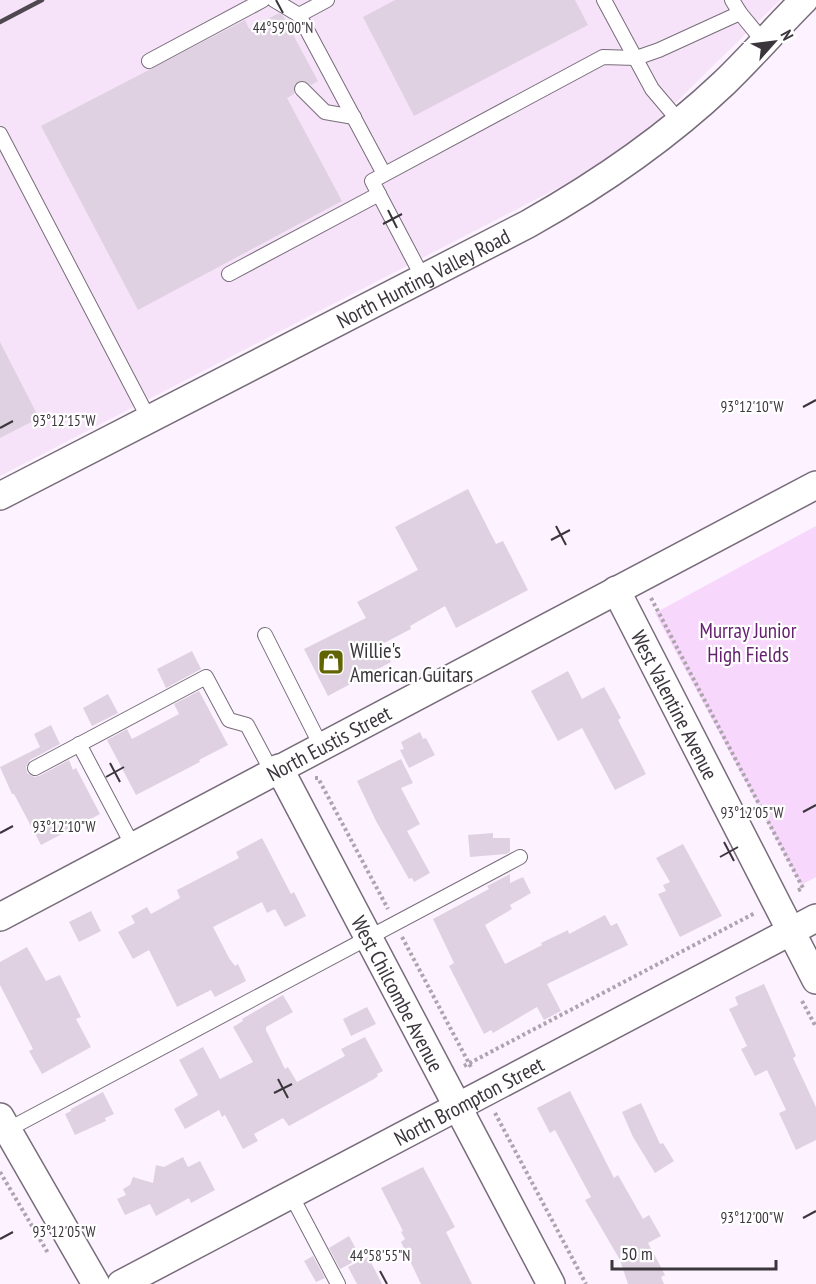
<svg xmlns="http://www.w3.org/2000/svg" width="816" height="1284" font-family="'PT Sans Narrow',sans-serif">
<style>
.built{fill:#f6e3f9}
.green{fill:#f7d7fb}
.building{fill:#dfd1e1}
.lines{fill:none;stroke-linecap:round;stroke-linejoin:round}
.lane-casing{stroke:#786c7a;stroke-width:16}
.street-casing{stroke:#786c7a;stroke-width:30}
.path{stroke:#ada4ae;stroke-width:4;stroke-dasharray:3 3;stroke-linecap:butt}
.lane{stroke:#fff;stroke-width:14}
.street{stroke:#fff;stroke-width:27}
.rail{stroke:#4f4850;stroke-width:4.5}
.ticks{fill:none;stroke:#3b353c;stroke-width:2}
.labels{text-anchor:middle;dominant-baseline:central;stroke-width:4.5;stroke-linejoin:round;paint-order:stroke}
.street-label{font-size:21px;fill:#3b353c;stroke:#fff}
.park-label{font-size:21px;fill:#641f6f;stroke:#fff}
.poi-label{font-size:21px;fill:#3b353c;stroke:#fff;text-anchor:start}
.ticks-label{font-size:15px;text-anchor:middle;fill:#3b353c;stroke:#fff;stroke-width:4.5;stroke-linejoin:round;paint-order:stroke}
</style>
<rect width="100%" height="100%" fill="#fdf2ff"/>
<!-- built -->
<polygon class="built" points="0,0 780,0 654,124 620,152 579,177 0,476"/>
<!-- green -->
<polygon class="green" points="816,526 816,877 801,885 655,613"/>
<!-- building -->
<g class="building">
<polygon points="395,0 575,0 588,25 414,116 363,17"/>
<polygon points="279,13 283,16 318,81 311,85 305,81 299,81 294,86 294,94 287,98 342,201 138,310 41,126 245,20 249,29"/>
<polygon points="0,342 39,418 0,438"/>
<polygon points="468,489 496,544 503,541 528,590 456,628 445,606 410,626 411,629 382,644 391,662 328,696 304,649 366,618 357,602 418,570 395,527"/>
<polygon points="192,651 201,669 166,688 157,669"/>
<polygon points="568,671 582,699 604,687 621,718 618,720 646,774 615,790 582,728 558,741 531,691"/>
<polygon points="199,691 228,745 199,760 200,762 136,795 107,740 127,729 132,739 179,714 174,704"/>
<polygon points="108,694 118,713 92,726 83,708"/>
<polygon points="51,725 60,744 30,760 26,767 27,773 34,777 39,776 69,760 73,770 76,768 100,814 41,845 14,794 12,794 0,767 40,747 34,734"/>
<polygon points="420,732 423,739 426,738 435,755 409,768 400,750 404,749 401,742"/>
<polygon points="401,759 413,783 401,788 420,824 407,831 430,873 414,882 412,878 409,879 376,821 357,781"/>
<polygon points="493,833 493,838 510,838 510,852 506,854 470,857 468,835"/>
<polygon points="262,838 291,894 294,892 306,916 285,927 275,909 267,913 262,902 213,927 229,958 235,966 238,964 246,981 215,997 211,990 177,1007 149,950 133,959 118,932 135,923 131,916 147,907 151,914 180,898 177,890 239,858 236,852"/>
<polygon points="683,844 722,916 680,937 658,894 666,891 663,885 670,882 656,858"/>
<polygon points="510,874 510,883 523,877 531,893 510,905 512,909 485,925 505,964 542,945 541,943 568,930 569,934 605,915 611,926 617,923 628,945 547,984 561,1011 544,1020 537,1007 493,1033 491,1030 484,1034 449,966 454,963 433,919 489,889 487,886"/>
<polygon points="91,911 101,931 79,942 69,922"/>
<polygon points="27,947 46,981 60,975 81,1017 76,1019 91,1047 42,1074 29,1051 33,1049 0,985 0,962"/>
<polygon points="764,984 796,1056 793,1058 816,1107 816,1140 796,1150 779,1113 786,1110 767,1070 755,1076 741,1049 747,1046 729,1009 738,1005 735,997"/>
<polygon points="283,995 293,1012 266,1027 266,1030 285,1069 288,1067 297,1082 345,1056 341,1049 365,1037 383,1071 377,1074 378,1076 374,1079 289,1126 283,1118 254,1134 258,1141 243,1149 225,1115 222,1117 219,1110 185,1129 174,1109 198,1095 179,1060 203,1047 220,1079 253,1062 233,1027 243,1021 242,1019"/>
<polygon points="367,1007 376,1024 351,1036 343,1019"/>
<polygon points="570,1091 614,1178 618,1175 643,1219 649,1215 661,1236 648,1243 665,1275 661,1277 664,1284 628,1284 620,1260 585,1200 591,1197 555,1130 550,1133 537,1108"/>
<polygon points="103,1092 114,1114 105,1118 106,1121 75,1135 65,1114 71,1111 71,1109"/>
<polygon points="641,1103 660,1144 663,1143 674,1161 655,1173 633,1137 622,1112"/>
<polygon points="183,1157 188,1167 200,1161 215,1190 191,1203 189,1198 156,1216 150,1204 125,1215 117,1199 126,1195 123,1189 130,1185 133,1177 153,1183 156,1165 164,1167"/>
<polygon points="423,1167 455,1227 446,1232 472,1284 421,1284 401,1242 405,1239 401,1232 403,1231 381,1188"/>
<polygon points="349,1236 361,1258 340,1269 329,1248"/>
<polygon points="313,1256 325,1278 316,1282 304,1261"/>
<polygon points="368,1257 375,1270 382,1284 357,1284 348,1267"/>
</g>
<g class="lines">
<defs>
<g id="lane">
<polyline points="274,0 299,15"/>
<polyline points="327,0 299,15 384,174"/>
<polyline points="604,0 652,89 680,122"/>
<polyline points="732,0 740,13 763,41"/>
<polyline points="149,61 263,0"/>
<polyline points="302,89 325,112 354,117"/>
<polyline points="0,134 149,419"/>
<polyline points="229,274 379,194"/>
<polyline points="423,278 372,181 603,57 636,58 659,50 740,13"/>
<polyline points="265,635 321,746"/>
<polyline points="79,744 133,846"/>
<polyline points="35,768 206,677 229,720 247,725 272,772"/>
<polyline points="7,1130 520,857"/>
<polyline points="290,1193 338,1284"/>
</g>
<g id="street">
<path id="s1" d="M0,496l528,-272c71,-40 137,-85 196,-141 28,-27 53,-56 80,-83"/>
<path id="s2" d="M616,590l200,390"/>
<path id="s3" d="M279,768l272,516"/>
<path id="s4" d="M0,917l816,-432"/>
<polyline points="0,1117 96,1284"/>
<path id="s5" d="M121,1284l695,-366"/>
</g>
</defs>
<!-- lane casing -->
<use href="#lane" class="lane-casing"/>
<!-- street casing -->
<use href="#street" class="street-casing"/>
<!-- path -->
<g class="path">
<polyline points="651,598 803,888 797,891"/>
<polyline points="315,778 318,778 388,909"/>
<polyline points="402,937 472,1069"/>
<polyline points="802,1001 816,1027"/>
<polyline points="464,1066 755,913"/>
<polyline points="495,1113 586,1284"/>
<polyline points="0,1172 48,1253"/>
</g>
<!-- lane -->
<use href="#lane" class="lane"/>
<!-- street -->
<use href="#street" class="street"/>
<!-- rail -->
<polyline class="rail" points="0,22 42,0"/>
</g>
<!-- ticks -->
<path class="ticks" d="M276,0l7,13M388,210l9,18M383,224l19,-10M803,407l13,-7M0,428l13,-7M556,526l10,19M551,540l19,-10M110,763l10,19M106,777l18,-10M803,812l13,-7M0,833l13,-7M724,842l10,19M720,857l18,-10M278,1079l10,19M274,1093l18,-9M803,1218l13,-7M0,1239l13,-7M380,1271l7,13"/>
<!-- icons -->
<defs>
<symbol id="shop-square" viewBox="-11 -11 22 22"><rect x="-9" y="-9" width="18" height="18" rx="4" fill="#616400" stroke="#fff"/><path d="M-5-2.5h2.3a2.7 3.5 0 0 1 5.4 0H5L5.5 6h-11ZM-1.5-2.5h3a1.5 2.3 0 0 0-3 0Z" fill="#fff"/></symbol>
</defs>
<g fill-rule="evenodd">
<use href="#shop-square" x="316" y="647" width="30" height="30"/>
</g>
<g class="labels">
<!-- street labels -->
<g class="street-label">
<text stroke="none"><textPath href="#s1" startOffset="476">North Hunting Valley Road</textPath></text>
<text stroke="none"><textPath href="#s2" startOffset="129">West Valentine Avenue</textPath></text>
<text stroke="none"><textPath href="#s4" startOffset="372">North Eustis Street</textPath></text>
<text stroke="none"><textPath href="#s3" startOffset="255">West Chilcombe Avenue</textPath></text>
<text stroke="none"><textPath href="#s5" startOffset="393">North Brompton Street</textPath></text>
</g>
<!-- park labels -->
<g class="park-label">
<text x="748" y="630">Murray Junior<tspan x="748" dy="24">High Fields</tspan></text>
</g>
<!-- poi labels -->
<g class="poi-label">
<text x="350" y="650">Willie's<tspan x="350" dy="24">American Guitars</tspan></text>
</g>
</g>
<g class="ticks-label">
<text x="283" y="33">44°59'00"N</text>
<text x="752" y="412">93°12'10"W</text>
<text x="64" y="426">93°12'15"W</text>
<text x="752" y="818">93°12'05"W</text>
<text x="64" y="832">93°12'10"W</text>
<text x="752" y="1223">93°12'00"W</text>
<text x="64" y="1237">93°12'05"W</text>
<text x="380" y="1261">44°58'55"N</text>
</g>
<!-- north arrow -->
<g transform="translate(774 42) rotate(62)" stroke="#ffffff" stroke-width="4.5" paint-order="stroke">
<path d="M0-4.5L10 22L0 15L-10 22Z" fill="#3b353c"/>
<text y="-9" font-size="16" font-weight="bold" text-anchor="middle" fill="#3b353c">N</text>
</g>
<!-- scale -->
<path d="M612 1260v9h164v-9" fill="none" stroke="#3b353c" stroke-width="3"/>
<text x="621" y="1260" font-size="18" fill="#3b353c" stroke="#ffffff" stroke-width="4.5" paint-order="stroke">50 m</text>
</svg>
